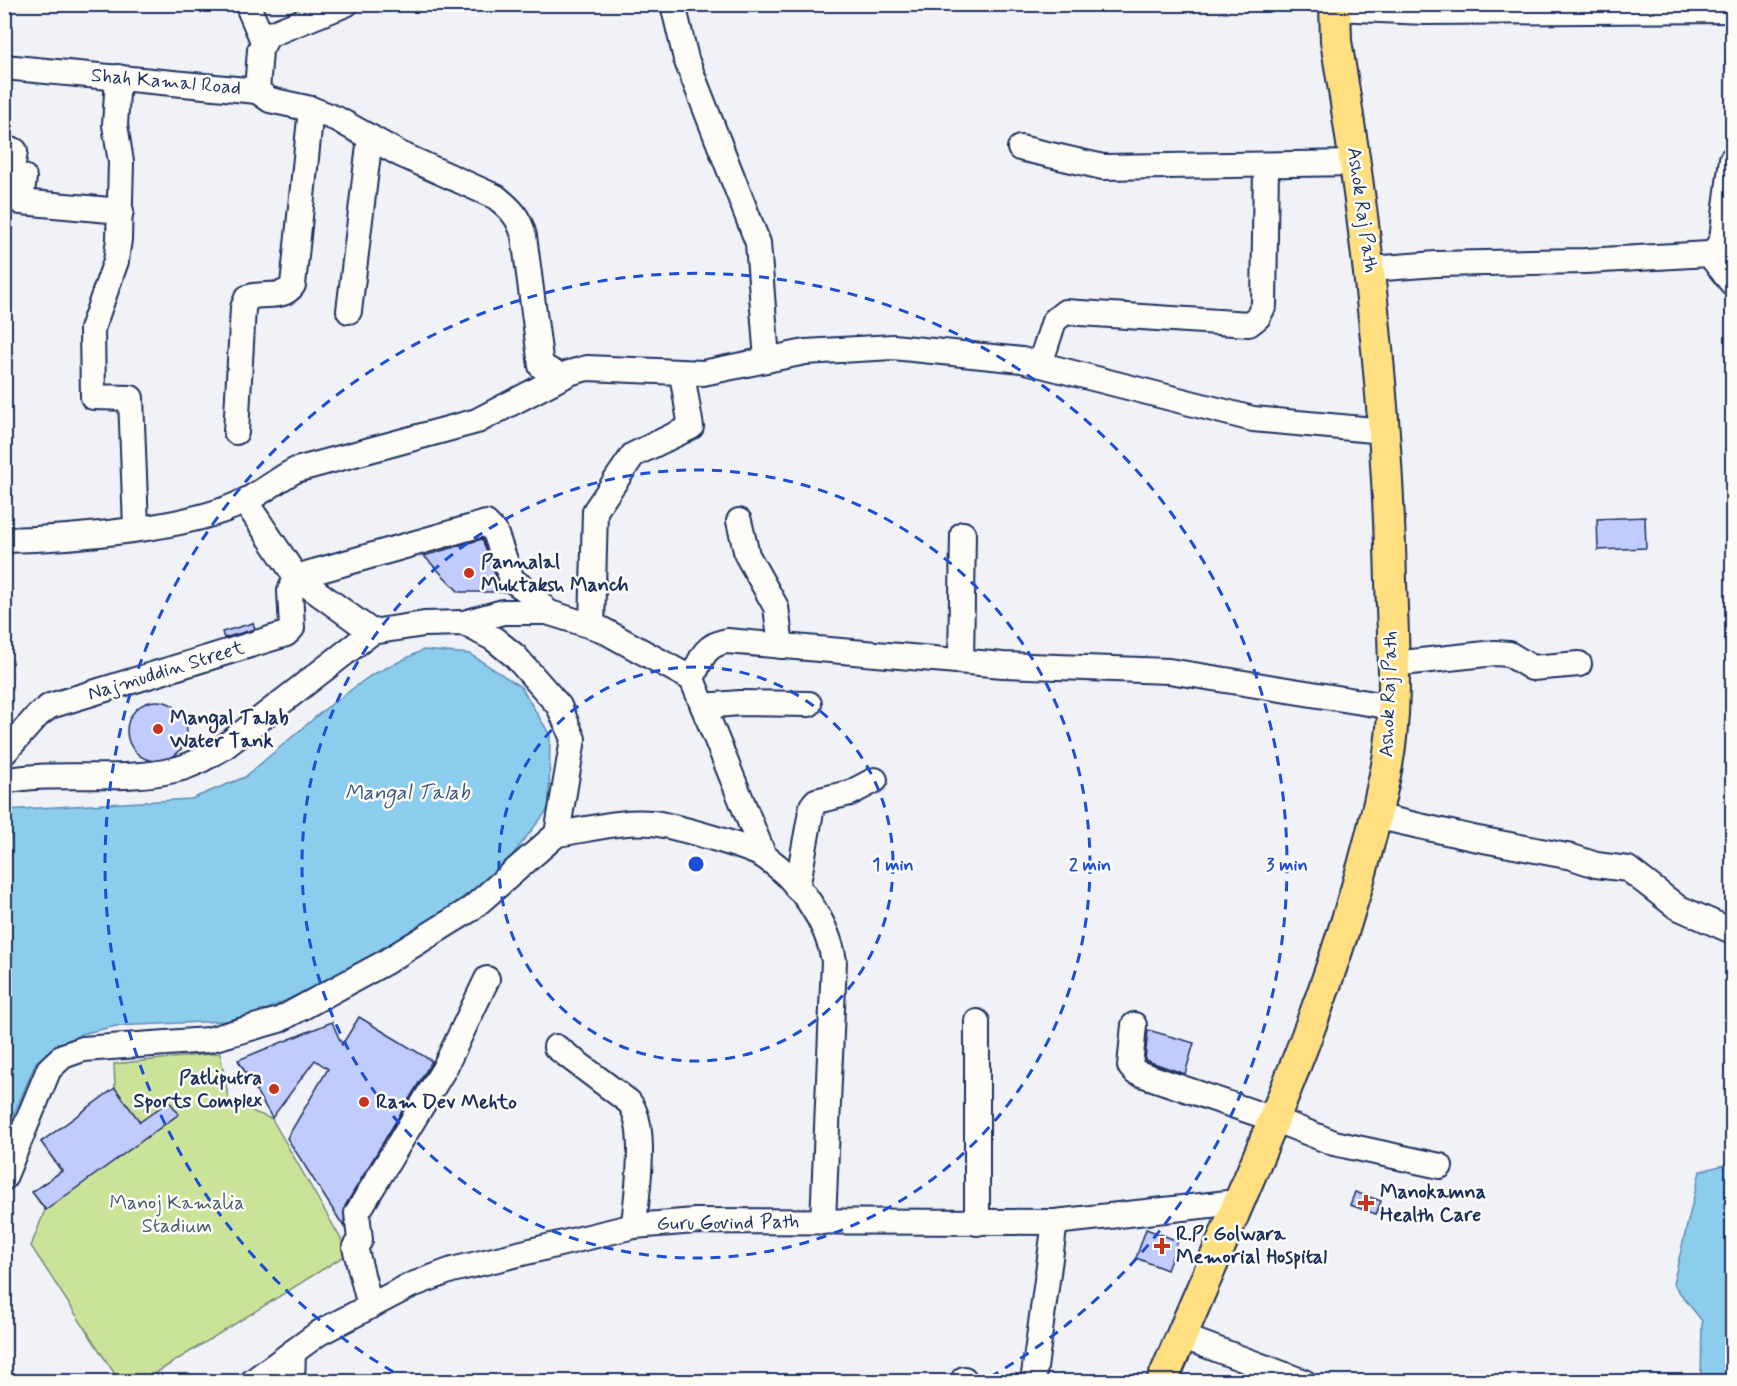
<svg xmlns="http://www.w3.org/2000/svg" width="1737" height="1386" font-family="Mynerve,sans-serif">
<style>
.green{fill:#cbe399;stroke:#73897c;stroke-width:1.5}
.water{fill:#8ccced;stroke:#5f8db4;stroke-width:1.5}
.building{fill:#c0ccfd;stroke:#1b2f5e;stroke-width:1.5}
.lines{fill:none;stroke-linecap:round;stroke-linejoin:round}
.minor-casing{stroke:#1b2f5e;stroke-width:28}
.major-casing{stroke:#1b2f5e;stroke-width:34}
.minor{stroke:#fdfcf7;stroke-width:24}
.major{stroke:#ffdf80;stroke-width:30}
.ring{fill:none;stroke:#1d4ed8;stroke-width:3;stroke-dasharray:10 8}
.poi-dot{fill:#c8321e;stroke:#fdfcf7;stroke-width:2}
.labels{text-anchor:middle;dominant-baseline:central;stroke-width:5;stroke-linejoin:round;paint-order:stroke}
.street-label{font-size:20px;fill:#1b2f5e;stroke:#fdfcf7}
.poi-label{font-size:20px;font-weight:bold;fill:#1b2f5e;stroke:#fdfcf7;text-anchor:start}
.park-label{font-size:20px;fill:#475c6d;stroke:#fdfcf7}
.water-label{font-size:21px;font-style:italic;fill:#375682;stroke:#fdfcf7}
.centre{fill:#1d4ed8;stroke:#fdfcf7;stroke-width:3}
.ring-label{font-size:18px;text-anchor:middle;font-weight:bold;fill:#1d4ed8;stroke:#fdfcf7;stroke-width:5;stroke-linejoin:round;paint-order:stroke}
</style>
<rect width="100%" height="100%" fill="#f1f2f8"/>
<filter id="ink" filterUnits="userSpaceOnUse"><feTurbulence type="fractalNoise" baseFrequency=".0167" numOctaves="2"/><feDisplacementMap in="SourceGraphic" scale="12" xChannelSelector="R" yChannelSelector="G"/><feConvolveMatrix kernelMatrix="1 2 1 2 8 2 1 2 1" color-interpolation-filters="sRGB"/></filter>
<g filter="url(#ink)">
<!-- green -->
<polygon class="green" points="220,1053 229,1102 272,1119 349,1253 143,1381 120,1382 31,1246 45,1210 32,1192 61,1171 41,1142 115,1088 114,1064"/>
<!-- water -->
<g class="water">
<polygon points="423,650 470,654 521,687 550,735 549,808 501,870 390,950 245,1020 116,1026 81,1034 36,1062 5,1136 5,810 191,799 245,777 325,709 370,676"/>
<polygon points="1732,1163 1732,1381 1701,1381 1702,1321 1673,1284 1700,1171"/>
</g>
<!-- building -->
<g class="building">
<polygon points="1645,517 1646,548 1598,550 1597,519"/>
<polygon points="482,539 499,585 504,592 459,592 424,556"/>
<polygon points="253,623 255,629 224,638 222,632"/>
<circle cx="157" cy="731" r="30"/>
<polygon points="359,1017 432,1061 345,1206 344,1227 287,1138 328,1069 315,1060 272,1118 238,1060 332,1022 342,1045"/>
<polygon points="1148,1030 1194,1043 1185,1074 1145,1060"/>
<polygon points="115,1088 140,1122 169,1101 179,1114 46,1210 32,1192 62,1171 41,1142"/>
<polygon points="1355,1192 1381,1201 1376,1214 1350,1205"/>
<polygon points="1146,1229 1178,1241 1167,1270 1136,1258"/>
</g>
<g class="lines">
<defs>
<g id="minor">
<polyline points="247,4 263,41"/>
<polyline points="673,4 686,59 758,243 767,360"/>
<polyline points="1335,8 1425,12 1732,10"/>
<polyline points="4,67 257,91 260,50 268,35 346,4"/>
<polyline points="118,77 115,125 121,162 119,239 116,261 92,329 93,397 131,398 136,527"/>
<path d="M257,91l13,9 41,9 26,10 63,35 96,43c15,12 23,20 28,39l17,130 21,11"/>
<polyline points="1020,148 1103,167 1356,163"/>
<polyline points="4,150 15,151 11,175 24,177 21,202 121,211"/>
<polyline points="1709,254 1732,283"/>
<polyline points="1371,269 1436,264 1585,261 1709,254 1715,251 1722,239 1732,159"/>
<polyline points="349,311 370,137"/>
<polyline points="1040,364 1054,321 1065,312 1249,324 1258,317 1264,305 1266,166"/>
<path d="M236,432l7,-124 4,-10c16,-7 35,3 46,-13l18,-176"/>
<polyline points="739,521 747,555 776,607 781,646"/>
<path d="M4,540c63,-1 187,-11 241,-39 18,-9 33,-22 51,-31l181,-49 92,-48 18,-5 116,5 102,-21 88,-5 129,13 231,59 131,12"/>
<polyline points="296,577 486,523 495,532 512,580 533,595 547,612"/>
<polyline points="464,623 503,612 547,612 601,629 692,679 764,856"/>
<polyline points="592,626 595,511 633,455 691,427 682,374"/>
<polyline points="961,661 963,534"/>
<polyline points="1393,664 1495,653 1509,654 1532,668 1579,664"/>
<path d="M692,679c9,-20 12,-34 35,-38l276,24 166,6 224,36"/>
<polyline points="703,706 740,703 809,704"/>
<polyline points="4,753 38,715 50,706 286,634 292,628 290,591 296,577"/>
<path d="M4,781c56,-11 115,2 170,-11 18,-4 35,-14 50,-23l148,-115"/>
<polyline points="1375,816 1473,838 1572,857 1596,865 1628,869 1677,907 1732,931"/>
<path d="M557,834c30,-4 64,-14 95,-11 19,2 98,24 113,34 33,22 63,65 69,104l-11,261"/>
<polyline points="797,888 812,806 816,801 850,793 875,780"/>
<polyline points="977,1022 977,1223"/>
<polyline points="1134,1025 1130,1066 1135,1072 1276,1120 1334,1143 1440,1166"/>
<path d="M556,1047l73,55c20,25 7,93 5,124"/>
<polyline points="4,1178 49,1069 63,1056 83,1049 208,1040 279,1020 384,963 471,909 557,834 573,739 559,706 515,656 494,639 464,623 424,624 372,632 296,577 245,501"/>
<polyline points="370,1306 355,1247 360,1240 357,1213 444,1069 487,979"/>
<polyline points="1181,1336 1304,1382"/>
<polyline points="252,1382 319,1333 409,1286 452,1270 634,1226 695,1221 1055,1222 1237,1202"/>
<polyline points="292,1382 293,1352"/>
<polyline points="964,1382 964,1379"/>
<polyline points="1033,1382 1055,1222"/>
</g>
<path id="major" d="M1162,1382c83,-199 179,-394 223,-607 14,-63 8,-130 6,-194 -4,-182 -25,-361 -55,-540l-1,-37"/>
</defs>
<!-- minor casing -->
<use href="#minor" class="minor-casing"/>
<!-- major casing -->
<use href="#major" class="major-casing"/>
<!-- minor -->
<use href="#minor" class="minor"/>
<!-- major -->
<use href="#major" class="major"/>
</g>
</g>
<!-- distance rings -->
<g class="ring">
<circle cx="696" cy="864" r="197"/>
<circle cx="696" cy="864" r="394"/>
<path d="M409 1381A591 591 0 1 1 983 1381"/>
</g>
<!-- markers -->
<g class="poi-dot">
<circle cx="469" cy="573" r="6"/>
<circle cx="158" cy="729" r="6"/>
<circle cx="274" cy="1089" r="6"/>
<circle cx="364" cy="1102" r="6"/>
<path d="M1363 1194h6v6h6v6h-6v6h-6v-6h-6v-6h6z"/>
<path d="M1159 1237h6v6h6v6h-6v6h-6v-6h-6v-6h6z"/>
</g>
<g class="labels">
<!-- street labels -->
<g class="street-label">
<text transform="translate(166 82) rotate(5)">Shah Kamal Road</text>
<text transform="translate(1362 210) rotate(82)">Ashok Raj Path</text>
<text transform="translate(166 671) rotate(-17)">Najmuddin Street</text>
<text transform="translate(1389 694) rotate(-88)">Ashok Raj Path</text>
<text transform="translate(728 1223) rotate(-1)">Guru Govind Path</text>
</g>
<!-- poi labels -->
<g class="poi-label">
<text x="481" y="562">Pannalal<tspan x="481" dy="23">Muktaksh Manch</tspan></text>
<text x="170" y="718">Mangal Talab<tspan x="170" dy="23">Water Tank</tspan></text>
<text x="262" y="1078" text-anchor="end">Patliputra<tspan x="262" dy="23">Sports Complex</tspan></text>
<text x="376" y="1102">Ram Dev Mehto</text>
<text x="1380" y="1192">Manokamna<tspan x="1380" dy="23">Health Care</tspan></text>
<text x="1176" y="1234">R.P. Golwara<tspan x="1176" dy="23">Memorial Hospital</tspan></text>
</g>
<!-- park labels -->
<g class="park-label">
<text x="177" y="1203">Manoj Kamalia<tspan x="177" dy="23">Stadium</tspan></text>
</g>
<!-- water labels -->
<g class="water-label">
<text x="407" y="793">Mangal Talab</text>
</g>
</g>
<circle cx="696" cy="864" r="9" class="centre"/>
<g class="ring-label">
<text x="893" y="870">1 min</text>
<text x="1090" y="870">2 min</text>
<text x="1287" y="870">3 min</text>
</g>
<!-- margin -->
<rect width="1737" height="1386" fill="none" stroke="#fdfcf7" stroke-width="24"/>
<rect x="12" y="12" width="1713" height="1362" fill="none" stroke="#1b2f5e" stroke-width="2" filter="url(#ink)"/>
</svg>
